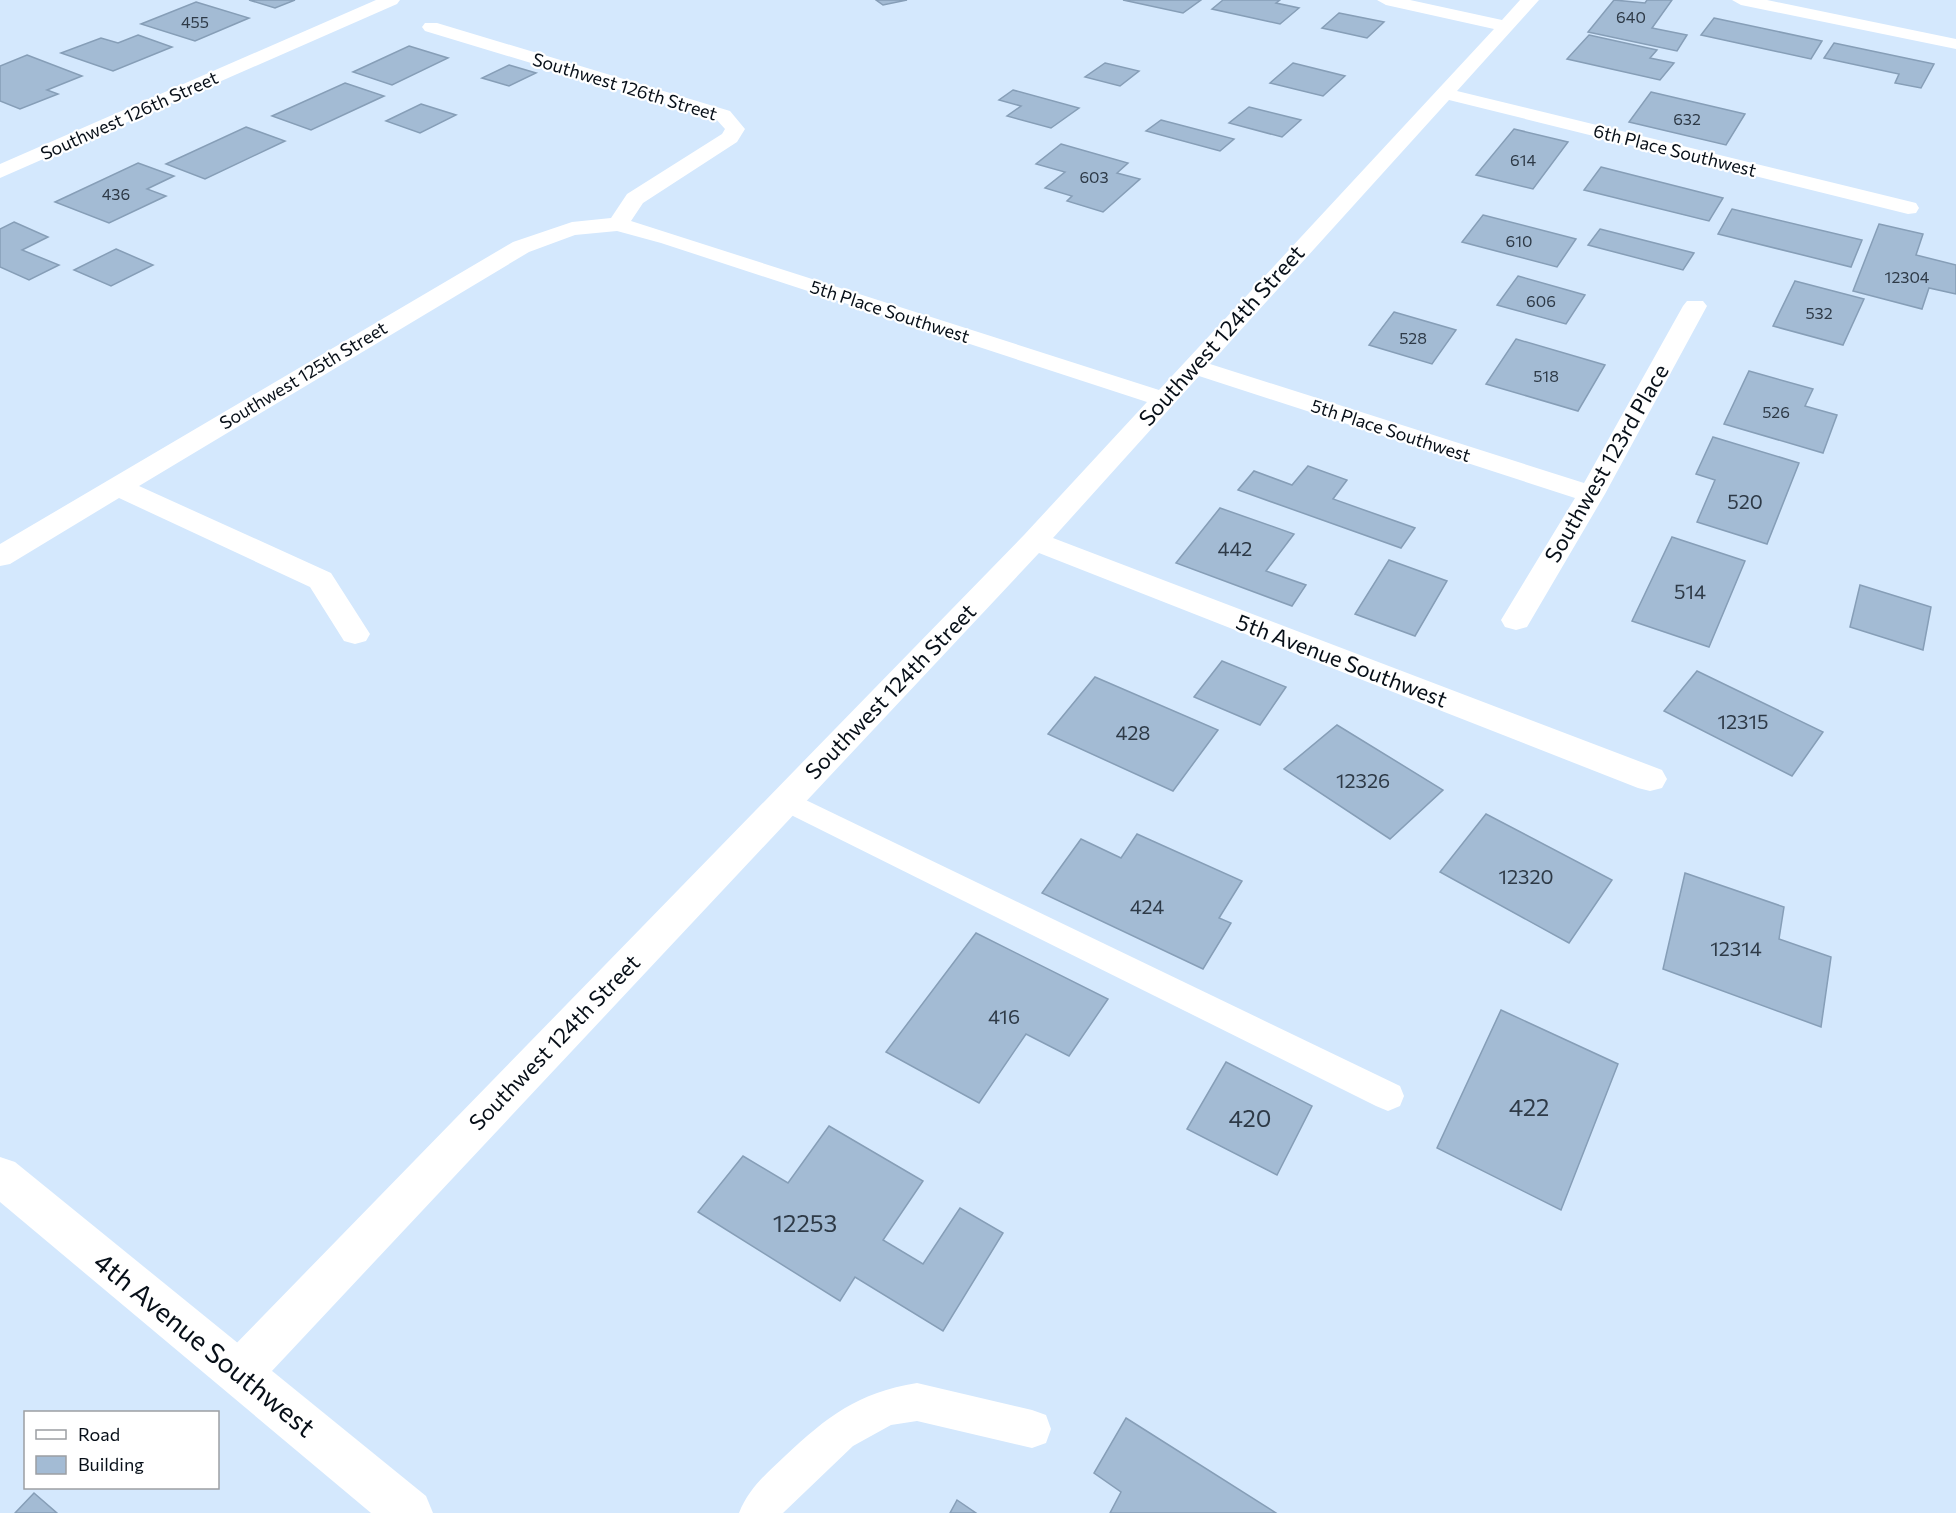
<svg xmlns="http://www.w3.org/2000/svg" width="1956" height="1513" font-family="Commissioner,sans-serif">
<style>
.building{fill:#a3bbd4;stroke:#869eb7;stroke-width:1.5}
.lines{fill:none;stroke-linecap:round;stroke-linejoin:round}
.service{fill:#fff;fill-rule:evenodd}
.minor{fill:#fff;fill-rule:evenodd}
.tertiary{fill:#fff;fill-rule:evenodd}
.labels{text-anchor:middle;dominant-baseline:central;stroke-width:4.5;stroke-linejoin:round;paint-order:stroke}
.far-number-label{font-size:16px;fill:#2e3a47}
.far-street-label{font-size:18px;fill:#070f18;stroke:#fff}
.number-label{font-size:20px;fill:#2e3a47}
.street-label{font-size:22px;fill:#070f18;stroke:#fff}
.near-number-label{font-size:24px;fill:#2e3a47}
.near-street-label{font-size:27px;fill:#070f18;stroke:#fff}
</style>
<rect width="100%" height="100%" fill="#d4e8fd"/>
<!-- building -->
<g class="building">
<polygon points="249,0 295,0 275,8"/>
<polygon points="876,0 907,0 883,5"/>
<polygon points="1123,0 1201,0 1183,13"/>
<polygon points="1223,0 1280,0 1276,3 1299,8 1280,24 1212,9"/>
<polygon points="1614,0 1645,3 1647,0 1672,0 1652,28 1687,35 1677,51 1588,32"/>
<polygon points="196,2 249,18 195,41 141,24"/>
<polygon points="1339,13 1384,22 1367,38 1322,28"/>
<polygon points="1714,18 1822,41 1811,59 1701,35"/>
<polygon points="138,35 172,47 113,71 61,53 101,38 118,43"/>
<polygon points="1589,35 1657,50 1650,58 1674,63 1660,80 1567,59"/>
<polygon points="1834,43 1934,64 1921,88 1895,83 1899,74 1824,58"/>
<polygon points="409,46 448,58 392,85 353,72"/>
<polygon points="27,55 82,76 47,90 58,94 20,109 0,101 0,66"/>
<polygon points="1105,63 1139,71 1120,86 1085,77"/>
<polygon points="1293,63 1345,76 1323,96 1270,83"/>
<polygon points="509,65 536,73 509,86 482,78"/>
<polygon points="345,83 384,96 311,130 272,116"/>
<polygon points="1013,90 1079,108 1051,128 1007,116 1021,106 999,100"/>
<polygon points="1651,92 1745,114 1726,145 1629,122"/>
<polygon points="421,104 456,115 420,133 386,121"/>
<polygon points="1249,107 1301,120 1282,137 1229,123"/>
<polygon points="1161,120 1234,139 1220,151 1146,131"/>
<polygon points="246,127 285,141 205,179 166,164"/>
<polygon points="1514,129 1568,142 1533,189 1476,175"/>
<polygon points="1061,144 1128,163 1117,173 1140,179 1103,212 1067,201 1072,196 1045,188 1065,172 1036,164"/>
<polygon points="138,163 174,176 147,189 166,196 109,223 55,202"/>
<polygon points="1601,167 1723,198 1709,221 1584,190"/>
<polygon points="1732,209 1862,240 1851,267 1718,234"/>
<polygon points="1483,215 1576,239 1557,267 1462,242"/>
<polygon points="14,222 48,237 22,250 59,265 29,280 0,267 0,229"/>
<polygon points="1879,224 1923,234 1916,255 1956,265 1956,294 1929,288 1922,309 1853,291"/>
<polygon points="1600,229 1694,253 1683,270 1588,245"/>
<polygon points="116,249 153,265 111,286 74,270"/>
<polygon points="1518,276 1585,295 1566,324 1497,305"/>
<polygon points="1795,281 1864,299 1843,345 1773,326"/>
<polygon points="1394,312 1456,330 1432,364 1369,345"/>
<polygon points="1516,339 1605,365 1578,411 1486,384"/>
<polygon points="1749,371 1813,389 1805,406 1837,415 1823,453 1724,424"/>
<polygon points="1713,437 1799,463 1767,544 1697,522 1715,480 1696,474"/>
<polygon points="1308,466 1347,480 1333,499 1415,528 1401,548 1238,490 1254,471 1292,485"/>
<polygon points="1220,508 1294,534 1266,571 1306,585 1292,606 1176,563"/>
<polygon points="1672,537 1745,561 1709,647 1632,621"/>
<polygon points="1389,560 1447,581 1415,636 1355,614"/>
<polygon points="1860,585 1931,607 1923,650 1850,627"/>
<polygon points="1222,661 1286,687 1260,725 1194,697"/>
<polygon points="1697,671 1823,732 1792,776 1664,711"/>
<polygon points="1095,677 1218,730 1173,791 1048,734"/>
<polygon points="1337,725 1443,790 1390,839 1284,769"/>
<polygon points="1486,814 1612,880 1569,943 1440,872"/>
<polygon points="1137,834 1242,881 1219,918 1231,923 1203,969 1042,893 1081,839 1121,858"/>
<polygon points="1685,873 1784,907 1779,939 1831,957 1821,1027 1663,969"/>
<polygon points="976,933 1108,999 1069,1056 1026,1034 979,1103 886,1052"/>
<polygon points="1501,1010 1618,1064 1561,1210 1437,1148"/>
<polygon points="1226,1062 1312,1106 1277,1175 1187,1129"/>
<polygon points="829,1126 923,1181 883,1240 923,1264 960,1208 1003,1233 943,1331 855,1277 840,1301 698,1212 743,1156 788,1183"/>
<polygon points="1126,1418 1276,1513 1110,1513 1121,1492 1094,1473"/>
<polygon points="34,1493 57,1513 15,1513"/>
<polygon points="957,1500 976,1513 950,1513"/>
</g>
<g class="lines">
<!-- service -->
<g class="service">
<polygon points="785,790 1400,1086 1404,1096 1400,1106 1388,1111 1376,1106 775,807 771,800 775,793"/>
<path d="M917,1383l115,27 14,5 5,14 -5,14 -14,5 -115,-27 -26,4 -38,21 -70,67h-44c10,-25 27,-39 46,-57 43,-40 72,-63 132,-73z"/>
</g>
<!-- minor -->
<g class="minor">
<polygon points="376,0 400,0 397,4 0,178 0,164"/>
<polygon points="1377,0 1410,0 1502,20 1520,0 1539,0 1457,91 1916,203 1919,208 1916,213 1908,214 1449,100 1210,364 1584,483 1683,306 1687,301 1703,301 1707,306 1605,494 1527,627 1516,630 1505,627 1501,620 1575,498 1199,376 1053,538 1662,770 1667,779 1662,788 1650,791 1638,788 1039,553 256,1388 240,1395 224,1388 217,1372 224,1356 1024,535 1147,402 661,243 617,231 575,235 529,252 139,486 331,573 370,634 366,641 355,644 344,641 310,587 119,498 10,564 0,566 0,544 513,242 572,222 611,218 627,194 722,134 725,129 716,119 425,31 422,27 425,23 437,23 730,111 745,129 737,142 643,203 631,221 1159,390 1494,29 1386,5"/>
<polygon points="1732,0 1767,0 1956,39 1956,49 1741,5"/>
</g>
<!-- tertiary -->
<polygon class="tertiary" points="0,1157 15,1162 426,1496 433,1513 371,1513 0,1202"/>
</g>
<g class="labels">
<!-- far-number labels -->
<g class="far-number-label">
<text x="1631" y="16">640</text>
<text x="195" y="21">455</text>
<text x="1687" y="118">632</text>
<text x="1523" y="159">614</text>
<text x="1094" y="176">603</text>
<text x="116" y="193">436</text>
<text x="1519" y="240">610</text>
<text x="1907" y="276">12304</text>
<text x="1541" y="300">606</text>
<text x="1819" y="312">532</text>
<text x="1413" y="337">528</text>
<text x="1546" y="375">518</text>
<text x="1776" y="411">526</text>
</g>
<!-- far-street labels -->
<g class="far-street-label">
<text transform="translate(625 86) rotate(17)">Southwest 126th Street</text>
<text transform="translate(129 115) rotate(-24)">Southwest 126th Street</text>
<text transform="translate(1675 150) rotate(14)">6th Place Southwest</text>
<text transform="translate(890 311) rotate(18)">5th Place Southwest</text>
<text transform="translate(303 375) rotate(-31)">Southwest 125th Street</text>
<text transform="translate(1391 430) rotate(18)">5th Place Southwest</text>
</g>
<!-- number labels -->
<g class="number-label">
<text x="1745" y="501">520</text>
<text x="1235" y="548">442</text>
<text x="1690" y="591">514</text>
<text x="1743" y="721">12315</text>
<text x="1133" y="732">428</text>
<text x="1363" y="780">12326</text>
<text x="1526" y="876">12320</text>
<text x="1147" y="906">424</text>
<text x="1736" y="948">12314</text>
<text x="1004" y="1016">416</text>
</g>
<!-- street labels -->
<g class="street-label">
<text transform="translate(1221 335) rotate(-48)">Southwest 124th Street</text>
<text transform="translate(1606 463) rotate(-60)">Southwest 123rd Place</text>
<text transform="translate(1342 660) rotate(21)">5th Avenue Southwest</text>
<text transform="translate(890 691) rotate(-46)">Southwest 124th Street</text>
<text transform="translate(554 1042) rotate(-46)">Southwest 124th Street</text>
</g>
<!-- near-number labels -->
<g class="near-number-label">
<text x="1529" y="1106">422</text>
<text x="1250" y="1117">420</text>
<text x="805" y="1222">12253</text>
</g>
<!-- near-street labels -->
<g class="near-street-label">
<text transform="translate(205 1344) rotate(39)">4th Avenue Southwest</text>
</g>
</g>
<!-- legend -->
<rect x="24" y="1411" width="195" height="78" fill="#ffffff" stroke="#9c9fa3" stroke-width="1.5"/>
<rect x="36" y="1430" width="30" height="9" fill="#ffffff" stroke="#9c9fa3" stroke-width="1.5"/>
<text x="78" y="1441" font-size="18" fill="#070f18">Road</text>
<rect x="36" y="1456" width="30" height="18" fill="#a3bbd4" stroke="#9c9fa3" stroke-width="1.5"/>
<text x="78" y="1471" font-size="18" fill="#070f18">Building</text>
</svg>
